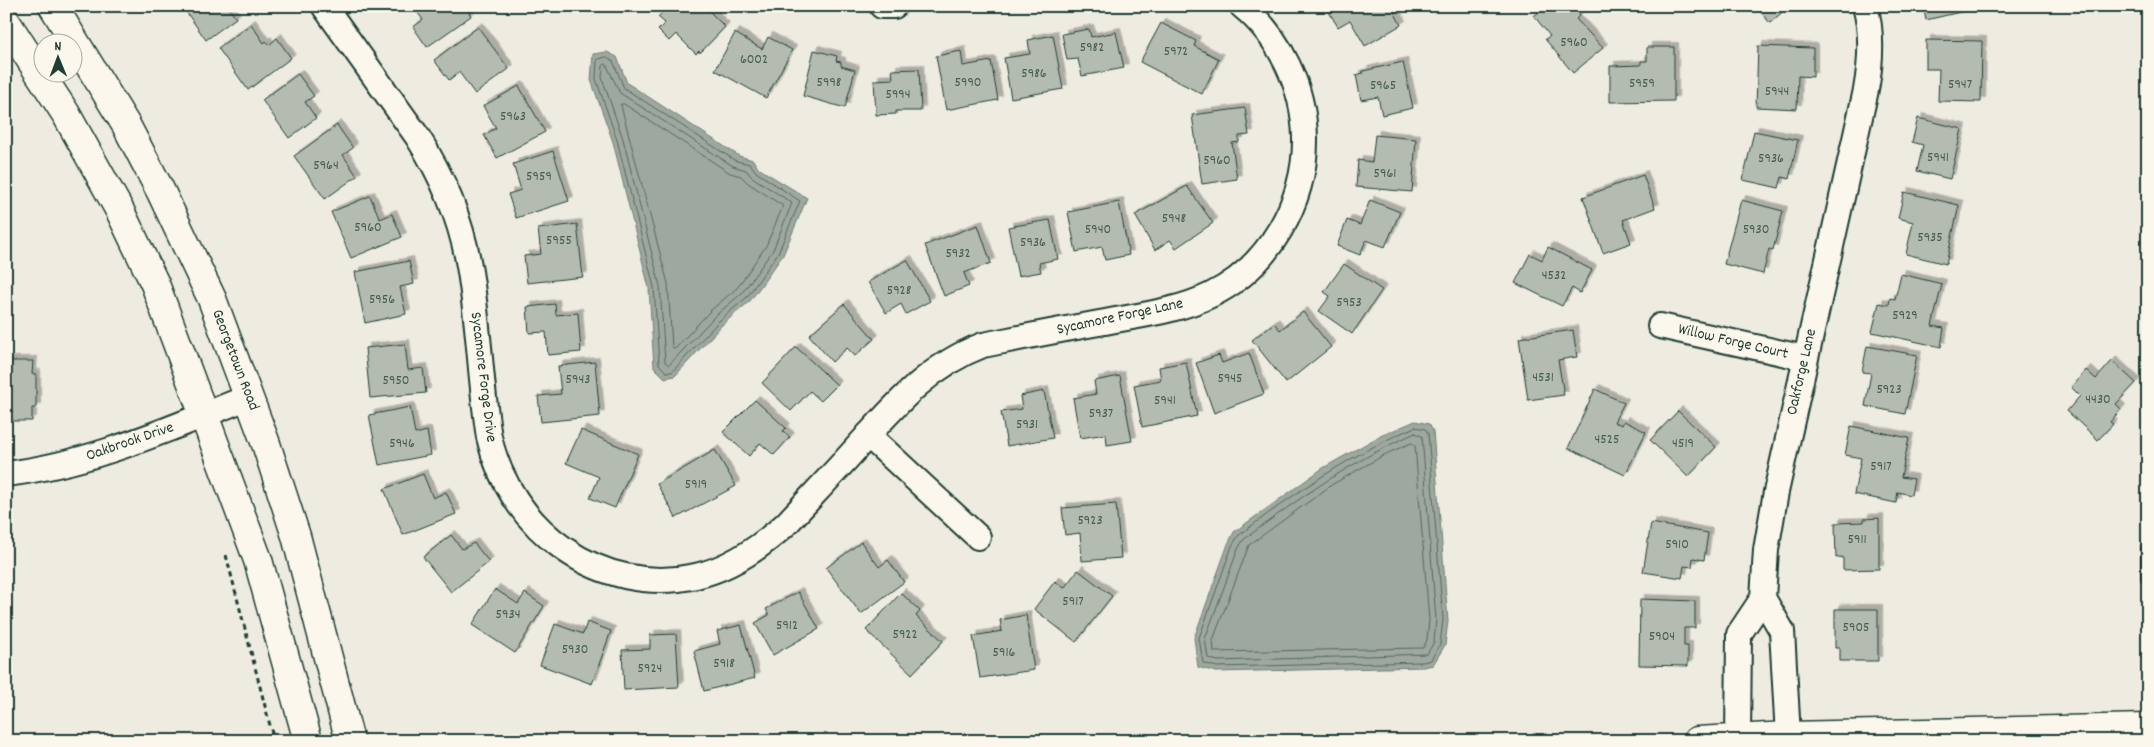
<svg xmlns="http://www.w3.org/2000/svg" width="2154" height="747" font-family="Dekko,sans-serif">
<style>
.water{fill:#9fa89f;stroke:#6c7d74}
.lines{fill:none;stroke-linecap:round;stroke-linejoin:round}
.shore{stroke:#52685f;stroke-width:1}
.building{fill:#b4bbb0;stroke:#1f3d34;filter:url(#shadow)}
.lane-casing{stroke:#1f3d34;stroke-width:16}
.street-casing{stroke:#1f3d34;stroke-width:28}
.secondary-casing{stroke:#1f3d34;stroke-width:31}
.path{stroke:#1f3d34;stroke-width:3;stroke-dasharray:5 4;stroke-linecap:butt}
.lane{stroke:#fbf7ec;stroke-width:12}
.street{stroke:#fbf7ec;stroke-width:24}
.secondary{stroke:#fbf7ec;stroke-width:28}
.labels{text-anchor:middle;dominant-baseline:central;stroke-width:4;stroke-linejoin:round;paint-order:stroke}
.number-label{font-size:14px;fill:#445c53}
.street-label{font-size:16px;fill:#1f3d34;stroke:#fbf7ec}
</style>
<defs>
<filter id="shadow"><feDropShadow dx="4.5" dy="-4.5" stdDeviation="0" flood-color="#0004"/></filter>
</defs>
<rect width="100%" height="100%" fill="#eeece1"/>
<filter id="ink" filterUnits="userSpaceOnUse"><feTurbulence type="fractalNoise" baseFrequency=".02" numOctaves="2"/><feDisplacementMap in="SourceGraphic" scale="10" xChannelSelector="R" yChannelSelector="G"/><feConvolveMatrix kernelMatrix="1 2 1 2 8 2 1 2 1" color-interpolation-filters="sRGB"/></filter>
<g filter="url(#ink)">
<!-- water -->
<g class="water">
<polygon points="607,52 617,57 627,83 739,156 753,160 758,168 807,198 783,255 750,301 723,324 675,376 665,378 654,367 649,288 613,142 591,80 593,54"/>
<polygon points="1415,421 1429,424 1433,431 1448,621 1445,645 1433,665 1424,667 1216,672 1198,667 1194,638 1228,544 1234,532 1323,468 1378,437"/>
</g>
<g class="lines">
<!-- shore -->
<g class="shore">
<polygon points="607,57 613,61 624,88 736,161 750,164 756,172 800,201 778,253 747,297 719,321 672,372 666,372 659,364 654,287 617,140 596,79 597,60"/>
<polygon points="606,64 620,93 733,166 746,170 752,177 792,203 773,250 742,293 715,316 669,365 665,362 660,286 623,139 602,78 603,66"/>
<polygon points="621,104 624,104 730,173 741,176 748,183 783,206 766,246 737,288 710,311 675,349 672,347 668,284"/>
<path d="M1415,427l10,2 3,4 15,187 -3,24 -9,16 -8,2 -206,5 -14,-4 -4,-25 33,-92 6,-10c57,-43 111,-81 177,-109z"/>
<path d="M1415,433l7,3 14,184 -2,22 -7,12 -209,7 -10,-3 -3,-19 33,-90 5,-9c55,-41 108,-79 172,-107z"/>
<polygon points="1412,443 1415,445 1429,620 1427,640 1423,648 1214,652 1213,640 1249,545 1333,484 1386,454"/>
</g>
</g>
<!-- building -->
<g class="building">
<polygon points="182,6 227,6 236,18 206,40"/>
<polygon points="413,6 465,6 471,16 427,47 413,27 423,20"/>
<polygon points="668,6 713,6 709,11 725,27 700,53 699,51 696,54 676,34 669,41 658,30 665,23 658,17"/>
<polygon points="1391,6 1401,25 1365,46 1350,20 1338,27 1326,7"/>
<polygon points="1546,6 1573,6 1580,15 1576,19 1603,48 1573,73 1545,39 1550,36 1534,16"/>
<polygon points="1755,6 1789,6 1770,23"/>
<polygon points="1923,6 1982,6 1982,7 1926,20"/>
<polygon points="1161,23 1196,41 1194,46 1219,59 1202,94 1140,62"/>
<polygon points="251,24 264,43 266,41 269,45 277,38 291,58 248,90 218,48"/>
<polygon points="478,27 509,69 475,94 459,72 449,80 434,60"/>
<polygon points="1089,29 1091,37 1116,32 1124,68 1082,76 1078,59 1067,60 1062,34"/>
<polygon points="735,33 762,49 768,37 792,50 766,98 715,70"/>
<polygon points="1053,35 1063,89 1011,98 1004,58 1030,54 1028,40"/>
<polygon points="1926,40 1982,41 1981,102 1938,101 1939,69 1926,69"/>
<polygon points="1758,46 1813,48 1813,77 1798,76 1797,109 1756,107"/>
<polygon points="1647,47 1674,47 1674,101 1610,102 1610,66 1641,65 1641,61 1647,61"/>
<polygon points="814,50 837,56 836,61 841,62 841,66 855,70 845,108 803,96"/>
<polygon points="961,51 963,66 991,61 998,100 946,110 936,56"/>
<polygon points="1403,62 1413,108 1382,115 1378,97 1361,100 1356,75 1363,73 1363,71"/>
<polygon points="919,69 921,111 896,111 896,114 876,115 874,80 893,79 892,70"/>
<polygon points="298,74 314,96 305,102 316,118 289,138 262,100"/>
<polygon points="519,86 545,132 497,158 484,135 496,128 483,106"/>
<polygon points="1245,108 1249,135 1239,136 1239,142 1232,143 1237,179 1202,184 1192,115"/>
<polygon points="1918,118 1962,129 1950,179 1917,171 1923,145 1912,142"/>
<polygon points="337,125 353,148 343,155 357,176 325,199 294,156"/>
<polygon points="1754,131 1798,140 1789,179 1782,177 1779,188 1743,180"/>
<polygon points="1375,135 1416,139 1412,192 1356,187 1358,160 1372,162"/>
<polygon points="553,151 569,201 516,218 508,194 521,190 513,164"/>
<polygon points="1643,175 1655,208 1623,220 1631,243 1603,253 1583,197"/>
<polygon points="1187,186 1213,223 1176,248 1170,240 1155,250 1135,215"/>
<polygon points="1904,192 1959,205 1946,264 1906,254 1913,222 1898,218"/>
<polygon points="370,196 380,219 392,214 402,237 351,258 331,212"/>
<polygon points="1370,200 1400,212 1385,247 1366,240 1360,255 1337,246 1347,220 1360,225"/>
<polygon points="1741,200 1783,211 1773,250 1769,249 1763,274 1724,264"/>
<polygon points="1119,202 1129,255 1105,260 1102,247 1076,252 1068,212"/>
<polygon points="1050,220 1058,259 1039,263 1041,272 1018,276 1008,227"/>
<polygon points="577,224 583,277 527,283 524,256 541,254 538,229"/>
<polygon points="978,225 991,263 964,273 969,286 944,296 925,245"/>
<polygon points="1548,247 1592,270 1580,293 1572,288 1562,306 1515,283 1530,254 1542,260"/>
<polygon points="907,260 930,301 906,314 901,304 886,313 868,282"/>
<polygon points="409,261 414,284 400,287 406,314 365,323 355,272"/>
<polygon points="1344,264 1382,290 1352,334 1319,311 1330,296 1324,292"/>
<polygon points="1901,274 1942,284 1932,326 1944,328 1941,347 1872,332 1879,303 1889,305 1890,298 1895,299"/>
<polygon points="555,304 556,315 578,313 581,352 548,355 546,332 529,333 527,307"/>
<polygon points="844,304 874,339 855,356 847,348 832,362 809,335"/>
<polygon points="1303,312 1331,347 1286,383 1252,340 1274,323 1280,330"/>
<polygon points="1573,330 1577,357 1558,360 1564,395 1528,400 1519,338"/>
<polygon points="405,344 408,370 423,368 426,393 370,398 365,348"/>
<polygon points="1867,346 1917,355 1905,414 1865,406 1871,373 1862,372"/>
<polygon points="796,347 837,385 821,401 810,391 791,411 762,383"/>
<polygon points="1249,353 1264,394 1214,413 1196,363 1219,355 1222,363"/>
<polygon points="6,361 33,361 32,374 36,374 36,408 32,408 32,421 6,421"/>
<polygon points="2112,361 2136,383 2116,404 2121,409 2110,422 2113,424 2098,440 2067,411 2080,396 2071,387 2086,370 2096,379"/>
<polygon points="595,362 600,416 541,422 538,396 561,394 558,366"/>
<polygon points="1186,362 1197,416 1142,427 1134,385 1161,380 1159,367"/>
<polygon points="1120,376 1132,441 1107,445 1106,434 1080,438 1073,398 1096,394 1094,381"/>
<polygon points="1595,389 1624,403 1614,422 1622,425 1624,421 1646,432 1625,475 1568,448"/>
<polygon points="1044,391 1053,438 1007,446 1001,412 1022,409 1020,396"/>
<polygon points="755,400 786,428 783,431 790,437 774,455 760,443 749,456 723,432"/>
<polygon points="410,407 415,434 427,431 431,455 379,465 369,415"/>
<polygon points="1678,411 1716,447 1688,477 1650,440"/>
<polygon points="1851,426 1909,438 1901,477 1914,479 1911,495 1898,492 1896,503 1854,494 1861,458 1845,455"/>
<polygon points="581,430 638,454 615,508 590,498 599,477 566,463"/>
<polygon points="715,450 736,486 676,518 657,484"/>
<polygon points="423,474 433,498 446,492 456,514 403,535 384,489"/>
<polygon points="1116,504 1121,558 1082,561 1080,533 1065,535 1062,508"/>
<polygon points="1879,518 1879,569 1843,570 1843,557 1836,558 1835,523 1864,522 1864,519"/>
<polygon points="1651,523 1708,533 1704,560 1693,558 1692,567 1684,566 1682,578 1643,572"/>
<polygon points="451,535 462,549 474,543 489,562 451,592 423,557"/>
<polygon points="861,542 879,567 888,560 904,582 861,614 826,568"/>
<polygon points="1078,570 1112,596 1076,642 1034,609 1055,581 1064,588"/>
<polygon points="495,589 518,604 525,593 544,606 515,653 472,625"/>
<polygon points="798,592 819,629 773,655 755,623 769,615 766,609"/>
<polygon points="901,593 920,611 916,616 943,641 912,674 866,630"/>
<polygon points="1640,599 1695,601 1695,628 1684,628 1684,646 1688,646 1688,666 1639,665"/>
<polygon points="1835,609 1878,609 1878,661 1840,661 1840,648 1835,648"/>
<polygon points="1026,615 1034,670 980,678 973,636 1002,631 1000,620"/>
<polygon points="587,622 611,631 592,684 540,665 555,624 583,634"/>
<polygon points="741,625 755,678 704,691 694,651 720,644 717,631"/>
<polygon points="676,634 679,687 624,690 622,650 650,649 650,635"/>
</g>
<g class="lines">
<defs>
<polyline id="lane" points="2148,548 2148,578"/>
<g id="street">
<path d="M324,6l93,130c25,39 44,84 52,130 10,56 11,114 20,171 21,93 111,160 207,139 35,-8 65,-29 91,-53 24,-26 49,-52 73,-79 37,-41 70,-79 123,-99 41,-8 81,-16 122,-23 36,-7 73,-11 106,-27 58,-28 95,-94 94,-157 -1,-50 -24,-100 -63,-132"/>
<polyline points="882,6 894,6"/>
<polyline points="1660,326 1805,358"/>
<polyline points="868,435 978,537"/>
<path d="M6,474c86,-10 164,-46 243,-77"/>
<path d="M1788,736l-6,-105 -19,-33 3,-48 10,-58 90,-402c5,-28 7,-56 -1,-84"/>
<polyline points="1738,739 1739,634 1763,598"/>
</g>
<g id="secondary">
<polyline points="53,6 126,125 161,192 212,299 266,444 296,536 350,741"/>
<polyline points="6,22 66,114 120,211 155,284 258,560 308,741"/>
<polyline points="1697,741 1788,736 2148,728"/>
</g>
</defs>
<!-- lane casing -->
<use href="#lane" class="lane-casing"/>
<!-- street casing -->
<use href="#street" class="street-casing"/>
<!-- secondary casing -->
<use href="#secondary" class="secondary-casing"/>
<!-- path -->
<polyline class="path" points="226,555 274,741"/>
<!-- lane -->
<use href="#lane" class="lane"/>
<!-- street -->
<use href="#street" class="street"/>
<!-- secondary -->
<use href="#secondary" class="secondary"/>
</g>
</g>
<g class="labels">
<!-- number labels -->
<g class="number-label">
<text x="1574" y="43">5960</text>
<text x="1092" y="48">5982</text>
<text x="1176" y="52">5972</text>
<text x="754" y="60">6002</text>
<text x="1034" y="74">5986</text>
<text x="829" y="83">5998</text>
<text x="968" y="83">5990</text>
<text x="1642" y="84">5959</text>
<text x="1960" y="85">5947</text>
<text x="1383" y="86">5965</text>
<text x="1777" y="92">5944</text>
<text x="898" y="95">5994</text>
<text x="513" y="117">5963</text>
<text x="1938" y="158">5941</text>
<text x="1771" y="159">5936</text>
<text x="1217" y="161">5960</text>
<text x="326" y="166">5964</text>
<text x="1385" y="174">5961</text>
<text x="539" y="177">5959</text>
<text x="1174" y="219">5948</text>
<text x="368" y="228">5960</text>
<text x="1098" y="230">5940</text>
<text x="1756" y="230">5930</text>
<text x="1930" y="238">5935</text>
<text x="559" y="241">5955</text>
<text x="1033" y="243">5936</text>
<text x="958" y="254">5932</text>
<text x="1554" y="276">4532</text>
<text x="899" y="291">5928</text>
<text x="382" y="300">5956</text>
<text x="1349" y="303">5953</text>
<text x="1905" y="316">5929</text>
<text x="1543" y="378">4531</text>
<text x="1230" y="379">5945</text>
<text x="578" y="380">5943</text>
<text x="396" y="381">5950</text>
<text x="1889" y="390">5923</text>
<text x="2098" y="400">4430</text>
<text x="1165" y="401">5941</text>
<text x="1101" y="414">5937</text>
<text x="1027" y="425">5931</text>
<text x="1607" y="440">4525</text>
<text x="402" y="444">5946</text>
<text x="1683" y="444">4519</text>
<text x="1881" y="467">5917</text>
<text x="696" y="485">5919</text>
<text x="1090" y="521">5923</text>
<text x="1857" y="540">5911</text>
<text x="1677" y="545">5910</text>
<text x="1073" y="602">5917</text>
<text x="508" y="615">5934</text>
<text x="787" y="626">5912</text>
<text x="1856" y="628">5905</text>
<text x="905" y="635">5922</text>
<text x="1662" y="637">5904</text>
<text x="575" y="650">5930</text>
<text x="1004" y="653">5916</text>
<text x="724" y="664">5918</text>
<text x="650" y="669">5924</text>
</g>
<!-- street labels -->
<g class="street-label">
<text transform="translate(1120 317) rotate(-12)">Sycamore Forge Lane</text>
<text transform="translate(1733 342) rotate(13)">Willow Forge Court</text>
<text transform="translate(235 360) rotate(69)">Georgetown Road</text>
<text transform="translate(1802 372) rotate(-77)">Oakforge Lane</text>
<text transform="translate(483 377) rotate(83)">Sycamore Forge Drive</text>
<text transform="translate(130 442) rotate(-19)">Oakbrook Drive</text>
</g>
</g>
<!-- margin -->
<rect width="2154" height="747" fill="none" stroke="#fbf7ec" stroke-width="25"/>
<rect x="12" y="12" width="2129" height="722" fill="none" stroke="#1f3d34" stroke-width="2" filter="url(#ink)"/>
<!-- north arrow -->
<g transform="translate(58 58) rotate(359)"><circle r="24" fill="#fbf7ec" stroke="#a3ada2"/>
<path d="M0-4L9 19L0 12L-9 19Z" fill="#1f3d34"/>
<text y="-8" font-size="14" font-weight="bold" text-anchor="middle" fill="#1f3d34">N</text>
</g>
</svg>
